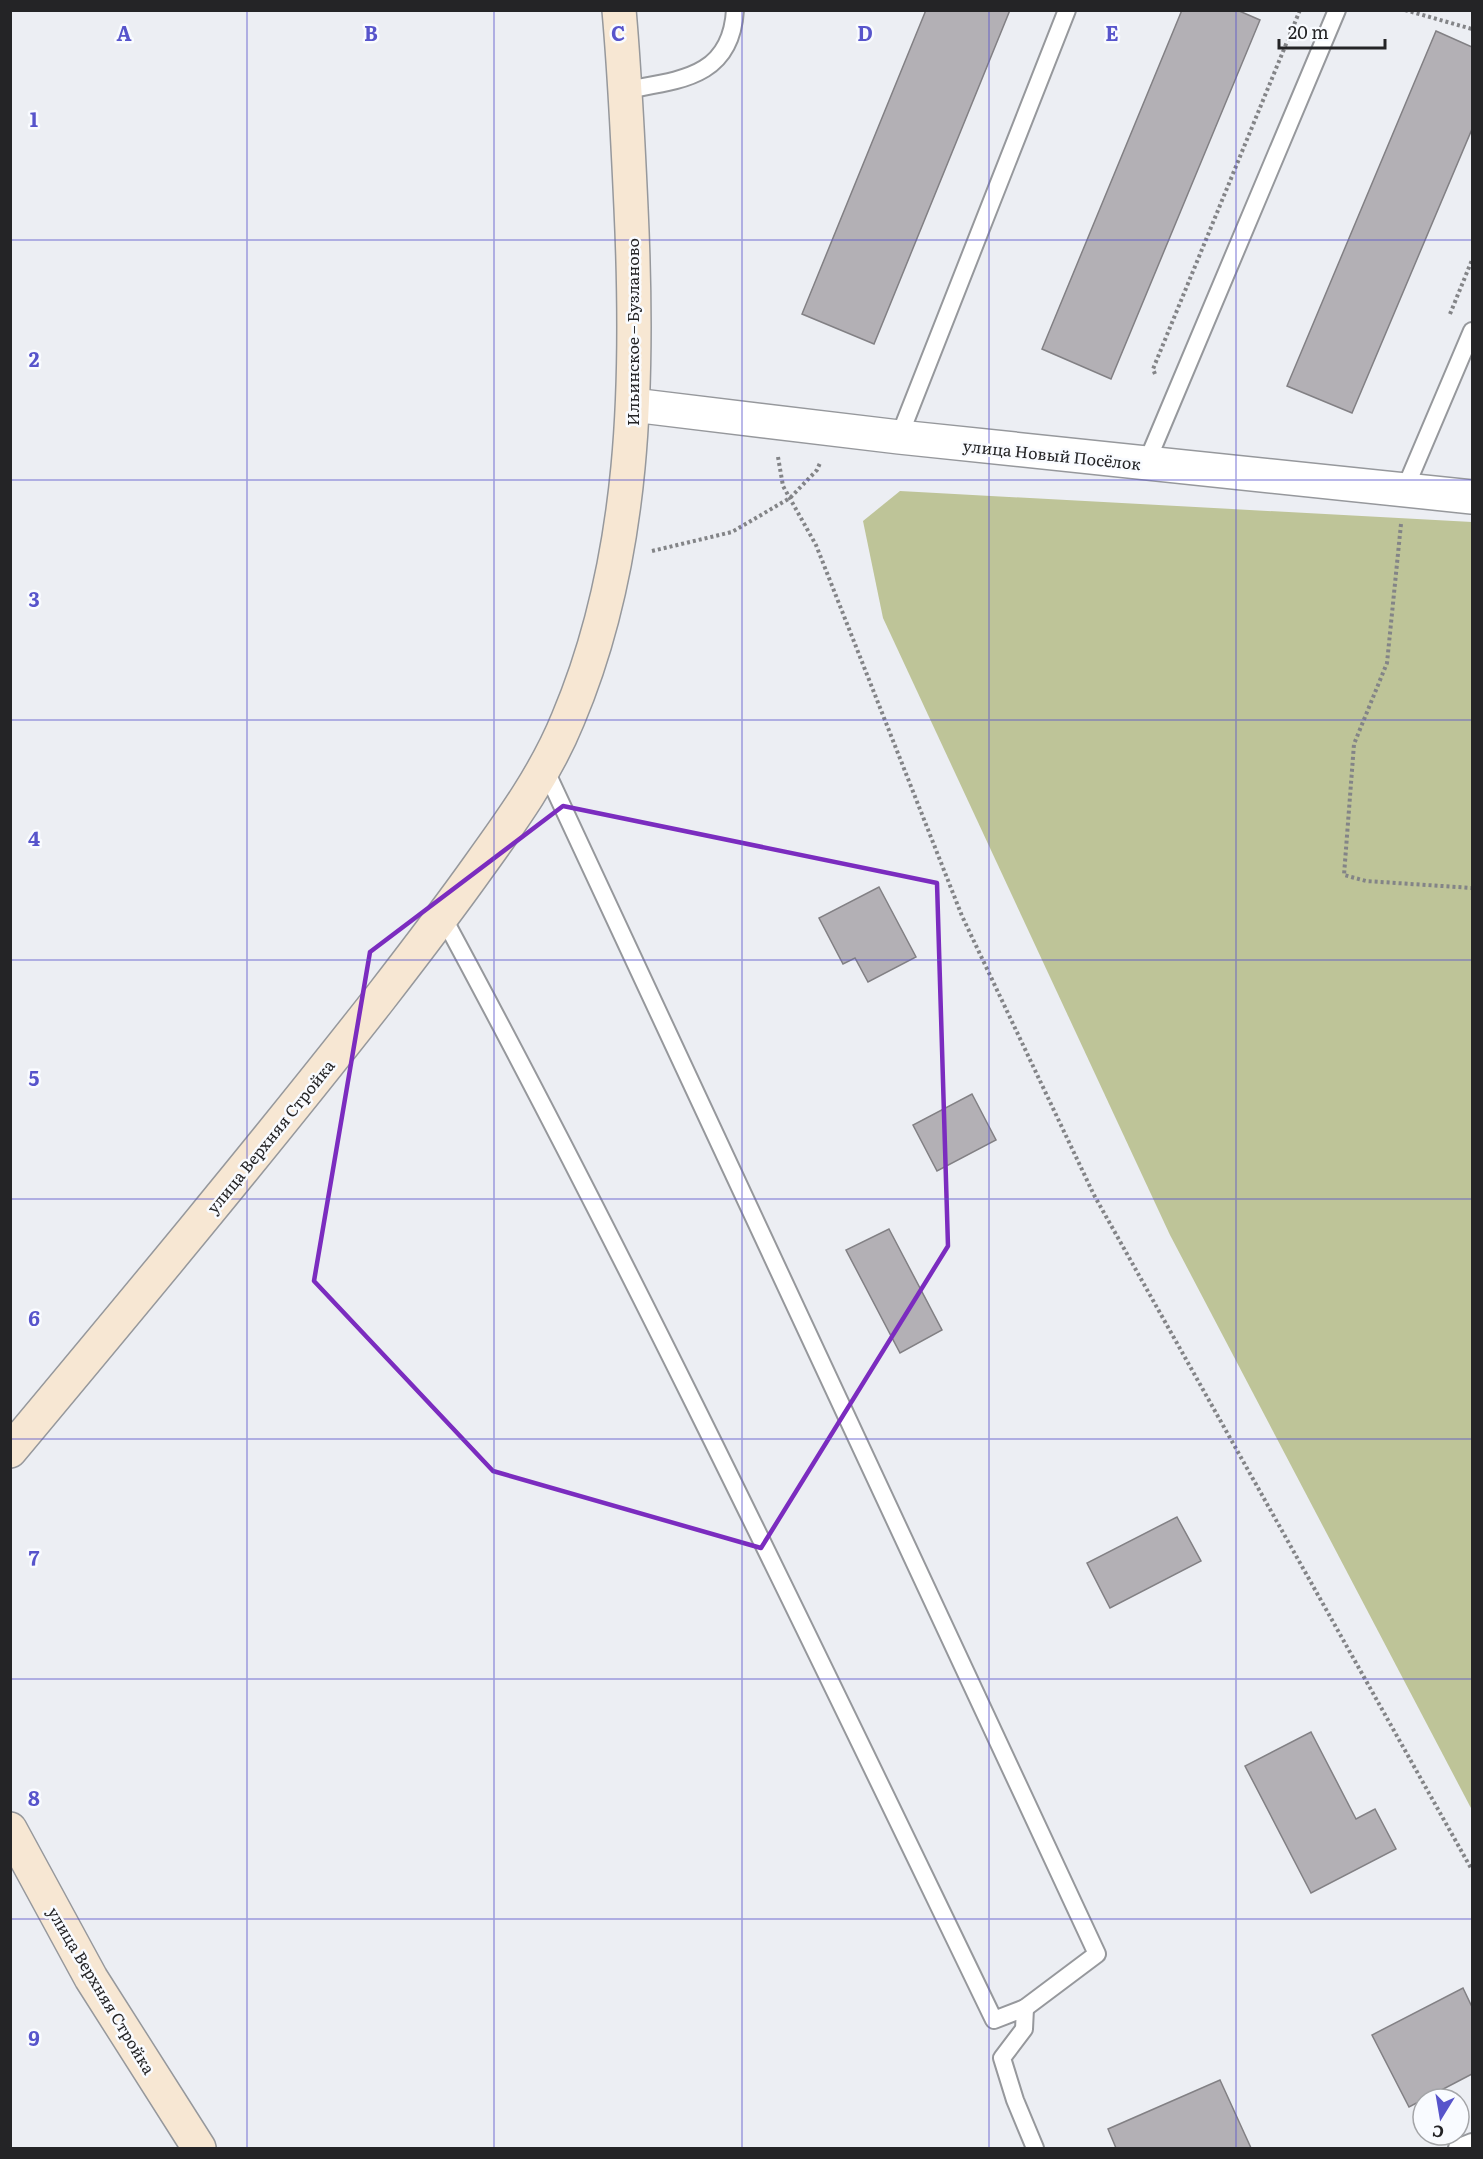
<svg xmlns="http://www.w3.org/2000/svg" width="1483" height="2159" font-family="Literata,serif">
<style>
.forest{fill:#bec498}
.building{fill:#b3b0b5;stroke:#828084;stroke-width:1.5}
.lines{fill:none;stroke-linecap:round;stroke-linejoin:round}
.lane-casing{stroke:#96989c;stroke-width:20}
.street-casing{stroke:#96989c;stroke-width:36}
.secondary-casing{stroke:#96989c;stroke-width:36}
.path{stroke:#838487;stroke-width:4;stroke-dasharray:3 3;stroke-linecap:butt}
.lane{stroke:#fff;stroke-width:16}
.street{stroke:#fff;stroke-width:33}
.secondary{stroke:#f7e7d3;stroke-width:33}
.marked{fill:none;stroke:#7b2cbf;stroke-width:4.5;stroke-linejoin:round}
.grid{fill:none;stroke:#5754cb;stroke-width:1.5;stroke-opacity:0.55}
.labels{text-anchor:middle;dominant-baseline:central;stroke-width:5;stroke-linejoin:round;paint-order:stroke}
.street-label{font-size:16px;fill:#242426;stroke:#f9fbff}
.grid-label{font-size:20px;text-anchor:middle;font-weight:bold;fill:#5754cb;stroke:#f9fbff;stroke-width:5;stroke-linejoin:round;paint-order:stroke}
</style>
<rect width="100%" height="100%" fill="#eceef3"/>
<!-- forest -->
<polygon class="forest" points="900,491 1472,522 1472,1810 1170,1235 883,618 863,521"/>
<!-- building -->
<g class="building">
<polygon points="926,10 1010,10 874,344 802,314"/>
<polygon points="1182,10 1237,10 1260,20 1111,379 1042,349"/>
<polygon points="1436,31 1472,47 1472,129 1352,413 1287,386"/>
<polygon points="879,887 916,957 868,982 855,958 843,964 819,918"/>
<polygon points="972,1094 996,1140 937,1171 913,1125"/>
<polygon points="889,1229 942,1330 900,1353 846,1250"/>
<polygon points="1177,1517 1201,1561 1110,1608 1087,1563"/>
<polygon points="1311,1732 1356,1819 1375,1809 1396,1849 1311,1893 1245,1766"/>
<polygon points="1463,1988 1472,2007 1472,2074 1409,2107 1372,2035"/>
<polygon points="1220,2080 1251,2148 1116,2148 1108,2129"/>
</g>
<g class="lines">
<defs>
<g id="lane">
<path d="M626,90c53,-10 105,-12 109,-80"/>
<polyline points="899,437 1067,10"/>
<polyline points="1146,464 1337,10"/>
<polyline points="1404,491 1472,331"/>
<polyline points="545,769 1097,1954 1025,2008"/>
<path d="M443,917c195,361 372,733 551,1103l31,-12 -1,21 -22,29 13,42 20,48"/>
<polyline points="1457,2148 1472,2142"/>
</g>
<polyline id="street" points="633,405 899,437 1472,497"/>
<g id="secondary">
<path d="M10,1451c125,-150 250,-300 370,-453 34,-44 67,-87 99,-132 34,-47 67,-93 89,-147 68,-161 71,-340 63,-511 -3,-66 -6,-132 -12,-198"/>
<polyline points="10,1829 91,1978 199,2148"/>
</g>
</defs>
<!-- lane casing -->
<use href="#lane" class="lane-casing"/>
<!-- street casing -->
<use href="#street" class="street-casing"/>
<!-- secondary casing -->
<use href="#secondary" class="secondary-casing"/>
<!-- path -->
<g class="path">
<polyline points="1405,10 1472,29"/>
<polyline points="1450,314 1472,260"/>
<polyline points="1155,374 1153,369 1300,10"/>
<polyline points="778,457 783,486 816,545 962,916 1094,1195 1472,1870"/>
<polyline points="1401,524 1387,663 1354,744 1344,875 1366,881 1472,888"/>
<polyline points="652,551 732,532 790,498 817,470 820,463"/>
</g>
<!-- lane -->
<use href="#lane" class="lane"/>
<!-- street -->
<use href="#street" class="street"/>
<!-- secondary -->
<use href="#secondary" class="secondary"/>
</g>
<!-- marked area -->
<path class="marked" d="M563,806l374,77 11,363 -187,302 -268,-77 -179,-190 56,-329z"/>
<!-- grid -->
<path class="grid" d="M247,10v2138M494,10v2138M742,10v2138M989,10v2138M1236,10v2138M10,240h1462M10,480h1462M10,720h1462M10,960h1462M10,1199h1462M10,1439h1462M10,1679h1462M10,1919h1462"/>
<g class="labels">
<!-- street labels -->
<g class="street-label">
<text transform="translate(632 332) rotate(-90)">Ильинское – Бузланово</text>
<text transform="translate(1052 454) rotate(6)">улица Новый Посёлок</text>
<text transform="translate(270 1136) rotate(-51)">улица Верхняя Стройка</text>
<text transform="translate(102 1990) rotate(59)">улица Верхняя Стройка</text>
</g>
</g>
<g class="grid-label">
<text x="124" y="41">A</text>
<text x="371" y="41">B</text>
<text x="618" y="41">C</text>
<text x="865" y="41">D</text>
<text x="1112" y="41">E</text>
<text x="34" y="127">1</text>
<text x="34" y="367">2</text>
<text x="34" y="607">3</text>
<text x="34" y="846">4</text>
<text x="34" y="1086">5</text>
<text x="34" y="1326">6</text>
<text x="34" y="1566">7</text>
<text x="34" y="1806">8</text>
<text x="34" y="2046">9</text>
</g>
<!-- border -->
<rect width="1483" height="2159" fill="none" stroke="#242426" stroke-width="24"/>
<!-- north arrow -->
<g transform="translate(1441 2117) rotate(191)"><circle r="28" fill="#f9fbff" stroke="#a4a5a8" stroke-width="1.5"/>
<path d="M0-4.5L10 22L0 15L-10 22Z" fill="#5754cb"/>
<text y="-9" font-size="16" font-weight="bold" text-anchor="middle" fill="#242426">С</text>
</g>
<!-- scale -->
<path d="M1279 39v9h106v-9" fill="none" stroke="#242426" stroke-width="3"/>
<text x="1288" y="39" font-size="18" fill="#242426" stroke="#f9fbff" stroke-width="4.5" paint-order="stroke">20 m</text>
</svg>
